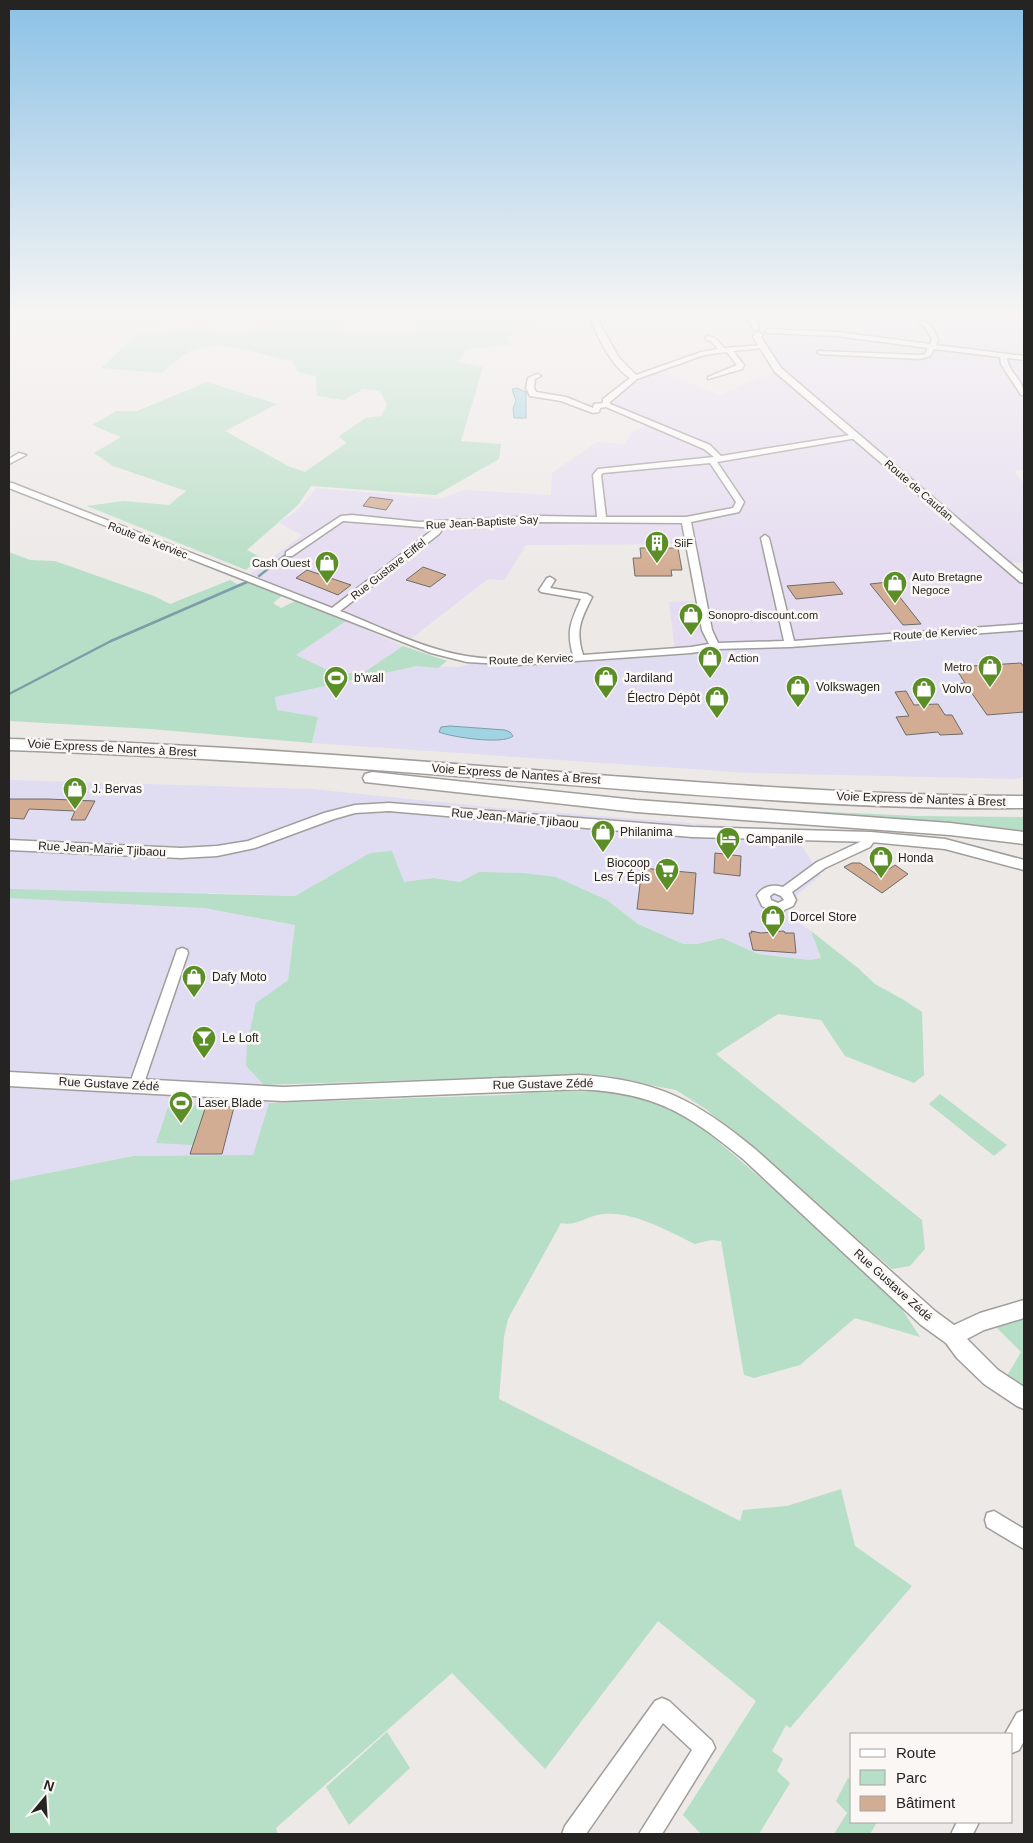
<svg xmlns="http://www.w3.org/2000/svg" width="1033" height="1843" font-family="Arial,sans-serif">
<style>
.commercial{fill:#e0ddf3}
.industrial{fill:#e5dcf1}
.green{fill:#b7dec6}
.water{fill:#a0d4e3;stroke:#7b9fa9}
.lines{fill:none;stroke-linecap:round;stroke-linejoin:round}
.stream{stroke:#7b9fa9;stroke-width:2.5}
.building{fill:#d3ad93;stroke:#6e6b68}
.minor-casing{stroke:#a19d9b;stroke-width:3}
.tertiary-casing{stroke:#a19d9b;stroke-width:3}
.trunk-casing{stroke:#a19d9b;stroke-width:3}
.minor{fill:#fff;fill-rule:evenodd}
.tertiary{fill:#fff;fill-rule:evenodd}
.trunk{fill:#fff;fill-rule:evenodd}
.labels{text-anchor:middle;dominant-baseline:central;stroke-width:5;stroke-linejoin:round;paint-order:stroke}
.far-street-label{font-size:11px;fill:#262423;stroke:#fbf7f4}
.far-poi-label{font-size:11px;fill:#262423;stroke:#fbf7f4;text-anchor:start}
.poi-label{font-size:12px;fill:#262423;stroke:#fbf7f4;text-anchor:start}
.street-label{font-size:12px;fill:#262423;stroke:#fbf7f4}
</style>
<rect width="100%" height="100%" fill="#ede9e7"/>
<!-- commercial -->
<g class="commercial">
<polygon points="1024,627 1024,777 1016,779 749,773 312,743 318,718 277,710 275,697 417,666 460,667 479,661 497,662 790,644"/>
<polygon points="9,780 312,789 499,808 792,831 821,875 797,895 790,916 811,931 821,958 810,960 758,954 722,938 697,944 683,944 638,924 607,900 479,872 460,882 433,878 404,882 370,853 295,896 209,893 204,908 295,925 288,980 257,1003 246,1066 264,1085 269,1103 253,1155 133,1156 9,1181"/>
</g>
<!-- industrial -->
<g class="industrial">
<polygon points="752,315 1024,315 1024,470 1014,471 1024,485 1024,562 1008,563 975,539 1024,580 1024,627 675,651 669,602 702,601 690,544 526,545 504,580 488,579 408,641 246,577 302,535 279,523 299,509 316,488 440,499 464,490 551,495 552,473 597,442 625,444 632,432 650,424 607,405 635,378 657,370 720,395 778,370 757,337 750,331 753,320"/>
<polygon points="346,621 403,646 366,671 338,675 296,655"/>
</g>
<!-- green -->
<g class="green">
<polygon points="9,315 82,315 75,324 9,322"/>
<path d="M114,315h8l-2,3 7,5h32c-21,5 -81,11 -100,4l13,-1z"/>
<path d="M311,315h30l-2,10 4,6 71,-1 18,-15h121l-1,2 -17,1 -7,11 -21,7 4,9 -45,4 -8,13 25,5 -22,74 40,3 -2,15 -63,36 -125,-9 -13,19 -51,45 13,7 -14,13 -159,-64 36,-5 46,4 17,-14 -73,-25 -19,-13 27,-16 -29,-12 24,-14h21l70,-29 70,22 -52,27 63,35 17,6 41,-29 -7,-7 27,-18 15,-2 6,-11 -7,-14 -17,-2 -19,11 -27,-4 -1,-20 -18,-4 -6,-11c-31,-5 -67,-23 -99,-11 -11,4 -22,16 -31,23l-61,-5 37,-35 67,-7 13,5 20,1z"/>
<polygon points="9,552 30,560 55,561 154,596 170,604 230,580 237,584 251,582 282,596 273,603 281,608 295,601 346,621 296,655 338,675 366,671 403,646 447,661 438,668 417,666 275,697 277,710 318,717 312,743 151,729 9,721"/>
<polygon points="787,810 916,816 1024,817 1024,833 915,822 789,814"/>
<polygon points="392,851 404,882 433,878 460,882 479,872 523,873 556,877 607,900 638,924 683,944 697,944 722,938 758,954 810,960 821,958 811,931 858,968 875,984 904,1000 922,1012 924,1075 914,1083 845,1056 821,1020 778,1014 716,1054 922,1220 925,1249 910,1266 892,1269 707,1110 676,1090 591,1074 264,1085 246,1066 247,1045 256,1003 288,980 295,925 204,908 9,898 9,889 295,896 370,853"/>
<path d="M577,1088l57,5 50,19 205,177 31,48 -65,-19 -55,47 -46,13 -10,-3 -23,-134 -10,-1 -16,4c-27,-13 -61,-33 -92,-30 -15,1 -27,13 -42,9l-53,96 -4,18 -5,62 241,122 3,-11 44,-4 54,-17 14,57 57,40 -122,142 -4,-3 -14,26 11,8 -6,12 13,12 -31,51h-58l-18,-19 73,-114 -98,-80 -113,148 -93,-96 -176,155 2,6h-269v-653l124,-25 120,-1 16,-52 236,-8z"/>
<polygon points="940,1094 1007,1145 994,1156 929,1104"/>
<polygon points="169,1104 206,1106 193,1145 156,1143"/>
<polygon points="1024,1317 1024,1386 1007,1376 1021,1352 995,1326"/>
<polygon points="387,1732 410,1768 349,1825 326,1787"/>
<polygon points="848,1778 852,1780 852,1822 877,1822 870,1834 834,1834 847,1813 836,1801"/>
</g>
<!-- water -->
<g class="water">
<polygon points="517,388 526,392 526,418 514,418 513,408 516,401 512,389"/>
<path d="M450,726l55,4 5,2 3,4c-10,9 -62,1 -74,-4l2,-5z"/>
</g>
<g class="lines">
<!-- stream -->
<g class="stream">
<polyline points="259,576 288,553"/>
<polyline points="9,694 111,641 247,582"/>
</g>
</g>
<!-- building -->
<g class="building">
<polygon points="370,497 393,500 386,510 363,506"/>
<polygon points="640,548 678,548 682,570 671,570 672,576 635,576 633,558 641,558"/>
<polygon points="423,567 446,575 430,587 406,580"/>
<polygon points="307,570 351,585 338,595 296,578"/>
<polygon points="834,582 843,594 796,599 787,586"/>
<polygon points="888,582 921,624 903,625 870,584"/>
<polygon points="1021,663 1024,667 1024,712 987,715 971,692 960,693 954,684 965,683 955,667"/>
<polygon points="906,691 914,705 938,704 945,715 952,715 963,734 940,735 938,732 906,735 896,717 909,716 895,692"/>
<polygon points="9,799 48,799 95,801 85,820 71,820 75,811 29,809 24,819 9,818"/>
<polygon points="715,853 741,856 740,876 714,873"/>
<polygon points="852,863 860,863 879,876 895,865 908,874 882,893 844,867"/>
<polygon points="642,868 696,873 693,914 637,909"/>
<polygon points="751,931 761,933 784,931 785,933 794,933 796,953 753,950 749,933 752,933"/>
<polygon points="206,1106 234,1107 222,1154 190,1154"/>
</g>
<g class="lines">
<defs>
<g id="minor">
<path d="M589,315h6l24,43 17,17 65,-23 17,-3 -7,-8 -5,-2 -1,-1 3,-2 7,2 9,10 39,-3v2l-2,1 -28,3 11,14 -2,4 -34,10v-2l29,-12 -10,-13 -23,3 -67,24 -27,23v2l10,4 90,37 11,11 136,-22 4,2 -4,2 -140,24 27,40 -5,10 -48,10 21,108 6,13 66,-2 -23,-103 4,-3 4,3 25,103 230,-17v6l-234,17 -75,2 -24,4 -173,12 -51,-3 -36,-9 -422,-165v-5h3l320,125 103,-80 -92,-7 -51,35h-6v-4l55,-36 11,-1 67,7 121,-6 57,1 -4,-42 5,-6 116,-12 -10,-8 -98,-42 -6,1 -1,4 -6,1 -32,-12 -31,-5 -4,-8 2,-10 9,-4 4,2 -6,3 -1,9 2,4 30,5 27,11 1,-4 9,-1v-4l27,-21c-19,-12 -33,-42 -41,-63zM710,463l26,39 -3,6 -47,9h-80l-5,-42 2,-2zM540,522l142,1 20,107 7,14 -18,3 -108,8c-8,-25 -2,-36 9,-58l-5,-3 -37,-6 5,-8 -5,-3 -3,1 -8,12 2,2 40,7c-10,22 -15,32 -8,56 -35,3 -71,7 -107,1 -43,-7 -85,-29 -126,-45l99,-77 5,-7z"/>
<path d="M920,321c10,-1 14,10 18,18l-2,6 88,11v4l-17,-2c1,14 17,22 17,37h-3l-20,-31 -1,-7 -66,-8 -4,7 -10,3 -100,-5 -3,-2 1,-1 102,4 5,-1 3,-6 -91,-12 -69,-3 -3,-2 3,-2 69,3 93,12 2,-5 -7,-12 -6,-5z"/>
<polygon points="19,453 26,455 9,464 9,459"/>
<path d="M871,833l6,4 -7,10 -45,21 -33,24 4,8 -3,6 -9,4 -4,14h-8l-2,-3 1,-11 -9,-4 -5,-11c6,-9 15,-11 26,-8l34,-25 45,-21 5,-7zM774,893l7,3 3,4 -6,3 -7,-3 -1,-4z"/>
<polygon points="182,948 187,950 188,953 143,1086 141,1090 136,1092 131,1090 129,1086 176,953 177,950"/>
<polygon points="994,1511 1024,1529 1024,1549 987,1527 985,1520 987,1513"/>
<polygon points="662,1698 669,1701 712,1741 715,1748 662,1834 639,1834 692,1750 663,1723 586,1834 562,1834 565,1826 655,1701"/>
<polygon points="1024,1710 1024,1741 1019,1750 1012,1753 1012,1734 1005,1734 1017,1713"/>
<polygon points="957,1822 979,1822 973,1834 951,1834"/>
</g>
<g id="tertiary">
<polygon points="748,315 756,315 759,330 753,330"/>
<polygon points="756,332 763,334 761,337 781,368 1024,575 1024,583 1020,582 775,372 753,337"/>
<polygon points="389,803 692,827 871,832 945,839 1024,860 1024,870 945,849 871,842 692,837 389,811 355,813 334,819 255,848 217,856 181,858 9,850 9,840 181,848 217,846 248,841 324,813 355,805"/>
<path d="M9,1072l274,15 296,-12c78,5 117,25 176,74l180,162 19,14 26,-12 44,-13v18l-40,12 -17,9 31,31 26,17v22l-7,-3 -33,-22 -27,-26 -11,-15 -25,-18 -178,-166c-57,-47 -88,-66 -164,-70l-296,12 -274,-15z"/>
</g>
<g id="trunk">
<path d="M9,739c201,4 401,22 602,37 137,10 275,20 413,20v12c-163,2 -327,-13 -490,-26 -175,-14 -350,-26 -525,-32z"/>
<polygon points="372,772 636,800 950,823 1024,832 1024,844 950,835 636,812 365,782 363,778 365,774"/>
</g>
</defs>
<!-- minor casing -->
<use href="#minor" class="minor-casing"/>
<!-- tertiary casing -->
<use href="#tertiary" class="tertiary-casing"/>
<!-- trunk casing -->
<use href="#trunk" class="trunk-casing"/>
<!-- minor -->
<use href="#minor" class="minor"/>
<!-- tertiary -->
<use href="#tertiary" class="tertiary"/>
<!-- trunk -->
<use href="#trunk" class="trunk"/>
</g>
<!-- sky -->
<linearGradient id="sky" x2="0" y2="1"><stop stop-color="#8bc1e6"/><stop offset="0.55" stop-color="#f7f5f4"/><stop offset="1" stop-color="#f7f5f4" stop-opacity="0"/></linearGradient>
<rect width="1033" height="573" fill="url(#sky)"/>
<!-- icons -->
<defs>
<symbol id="building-pin" viewBox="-11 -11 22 30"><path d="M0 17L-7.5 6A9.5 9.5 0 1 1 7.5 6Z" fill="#5b8e26" stroke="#fbf7f4"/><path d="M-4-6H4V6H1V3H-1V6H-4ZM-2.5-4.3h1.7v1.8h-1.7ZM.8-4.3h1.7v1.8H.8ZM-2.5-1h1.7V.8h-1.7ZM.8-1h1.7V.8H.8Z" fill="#fff"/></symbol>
<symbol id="shop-pin" viewBox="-11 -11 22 30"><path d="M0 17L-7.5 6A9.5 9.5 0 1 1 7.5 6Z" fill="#5b8e26" stroke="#fbf7f4"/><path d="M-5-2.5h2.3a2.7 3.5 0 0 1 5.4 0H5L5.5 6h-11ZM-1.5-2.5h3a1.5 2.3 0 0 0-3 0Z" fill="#fff"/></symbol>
<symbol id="stadium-pin" viewBox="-11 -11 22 30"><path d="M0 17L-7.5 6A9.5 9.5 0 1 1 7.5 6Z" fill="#5b8e26" stroke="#fbf7f4"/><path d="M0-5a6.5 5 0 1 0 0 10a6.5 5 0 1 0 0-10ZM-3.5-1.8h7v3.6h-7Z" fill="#fff"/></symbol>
<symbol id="hotel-pin" viewBox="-11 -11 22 30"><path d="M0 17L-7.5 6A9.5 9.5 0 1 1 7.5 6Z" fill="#5b8e26" stroke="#fbf7f4"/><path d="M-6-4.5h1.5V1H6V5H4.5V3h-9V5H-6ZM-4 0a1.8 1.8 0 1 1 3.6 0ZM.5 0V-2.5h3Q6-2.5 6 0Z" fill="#fff"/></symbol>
<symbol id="supermarket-pin" viewBox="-11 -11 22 30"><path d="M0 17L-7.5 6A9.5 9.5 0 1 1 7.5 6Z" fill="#5b8e26" stroke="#fbf7f4"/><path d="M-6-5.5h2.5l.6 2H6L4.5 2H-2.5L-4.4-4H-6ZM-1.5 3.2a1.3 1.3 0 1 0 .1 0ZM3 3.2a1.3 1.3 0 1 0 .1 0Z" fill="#fff"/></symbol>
<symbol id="bar-pin" viewBox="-11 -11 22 30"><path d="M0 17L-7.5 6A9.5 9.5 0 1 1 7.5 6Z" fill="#5b8e26" stroke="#fbf7f4"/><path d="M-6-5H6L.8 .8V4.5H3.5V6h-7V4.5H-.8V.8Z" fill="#fff"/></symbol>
</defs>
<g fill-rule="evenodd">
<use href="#building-pin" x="643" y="529" width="28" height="38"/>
<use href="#shop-pin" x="313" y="549" width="28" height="38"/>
<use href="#shop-pin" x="881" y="569" width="28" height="38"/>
<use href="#shop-pin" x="677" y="601" width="28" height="38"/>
<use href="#shop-pin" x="696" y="644" width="28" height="38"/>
<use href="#shop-pin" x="976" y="653" width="28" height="38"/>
<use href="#stadium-pin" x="322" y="664" width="28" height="38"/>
<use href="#shop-pin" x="592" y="664" width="28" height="38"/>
<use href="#shop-pin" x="784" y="673" width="28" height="38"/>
<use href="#shop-pin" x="910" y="675" width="28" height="38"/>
<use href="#shop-pin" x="703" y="684" width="28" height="38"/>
<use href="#shop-pin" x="61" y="775" width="28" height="38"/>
<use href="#shop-pin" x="589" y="818" width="28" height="38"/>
<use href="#hotel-pin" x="714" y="825" width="28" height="38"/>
<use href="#shop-pin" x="867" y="844" width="28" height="38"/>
<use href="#supermarket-pin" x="653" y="856" width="28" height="38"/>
<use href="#shop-pin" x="759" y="903" width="28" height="38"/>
<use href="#shop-pin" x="180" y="963" width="28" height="38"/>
<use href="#bar-pin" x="190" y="1024" width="28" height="38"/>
<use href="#stadium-pin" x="167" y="1089" width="28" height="38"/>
</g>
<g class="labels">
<!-- far-street labels -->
<g class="far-street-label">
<text transform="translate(919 490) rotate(41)">Route de Caudan</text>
<text transform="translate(482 522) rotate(-3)">Rue Jean-Baptiste Say</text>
<text transform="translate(148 540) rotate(21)">Route de Kerviec</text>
<text transform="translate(388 569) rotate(-38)">Rue Gustave Eiffel</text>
<text transform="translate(935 633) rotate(-4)">Route de Kerviec</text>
<text transform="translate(531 659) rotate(-2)">Route de Kerviec</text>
</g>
<!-- far-poi labels -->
<g class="far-poi-label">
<text x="674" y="543">SiiF</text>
<text x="310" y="563" text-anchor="end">Cash Ouest</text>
<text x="912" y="577">Auto Bretagne<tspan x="912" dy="13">Negoce</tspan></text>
<text x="708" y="615">Sonopro-discount.com</text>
<text x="728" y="658">Action</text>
<text x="972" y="667" text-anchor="end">Metro</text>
</g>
<!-- poi labels -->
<g class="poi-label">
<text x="354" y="678">b'wall</text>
<text x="624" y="678">Jardiland</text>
<text x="816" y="687">Volkswagen</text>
<text x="942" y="689">Volvo</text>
<text x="700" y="698" text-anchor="end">Électro Dépôt</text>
<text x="92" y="789">J. Bervas</text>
<text x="620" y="832">Philanima</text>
<text x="746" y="839">Campanile</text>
<text x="898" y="858">Honda</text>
<text x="650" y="863" text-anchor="end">Biocoop<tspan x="650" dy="14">Les 7 Épis</tspan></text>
<text x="790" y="917">Dorcel Store</text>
<text x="212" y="977">Dafy Moto</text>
<text x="222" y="1038">Le Loft</text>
<text x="198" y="1103">Laser Blade</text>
</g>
<!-- street labels -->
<g class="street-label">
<text transform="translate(112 748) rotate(3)">Voie Express de Nantes à Brest</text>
<text transform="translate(516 774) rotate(4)">Voie Express de Nantes à Brest</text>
<text transform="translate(921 799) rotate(2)">Voie Express de Nantes à Brest</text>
<text transform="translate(515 818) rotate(5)">Rue Jean-Marie Tjibaou</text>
<text transform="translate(102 849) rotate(3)">Rue Jean-Marie Tjibaou</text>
<text transform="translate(109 1084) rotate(3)">Rue Gustave Zédé</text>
<text transform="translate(543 1084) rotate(-1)">Rue Gustave Zédé</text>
<text transform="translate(893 1285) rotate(42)">Rue Gustave Zédé</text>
</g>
</g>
<!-- border -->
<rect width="1033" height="1843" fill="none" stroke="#262423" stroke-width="20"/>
<!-- legend -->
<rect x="850" y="1733" width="162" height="90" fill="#fbf7f4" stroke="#a6a3a0"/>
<rect x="860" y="1749" width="25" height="8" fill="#ffffff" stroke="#a6a3a0"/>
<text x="896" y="1758" font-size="15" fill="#262423">Route</text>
<rect x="860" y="1770" width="25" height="15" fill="#b7dec6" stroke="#a6a3a0"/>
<text x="896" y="1783" font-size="15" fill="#262423">Parc</text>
<rect x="860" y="1796" width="25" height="15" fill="#d3ad93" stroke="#a6a3a0"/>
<text x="896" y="1808" font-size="15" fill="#262423">Bâtiment</text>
<!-- north arrow -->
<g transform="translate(45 1798) rotate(18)" stroke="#fbf7f4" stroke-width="4" paint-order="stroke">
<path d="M0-4L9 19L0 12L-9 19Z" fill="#262423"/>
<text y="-8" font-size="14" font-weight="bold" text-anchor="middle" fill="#262423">N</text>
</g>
</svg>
